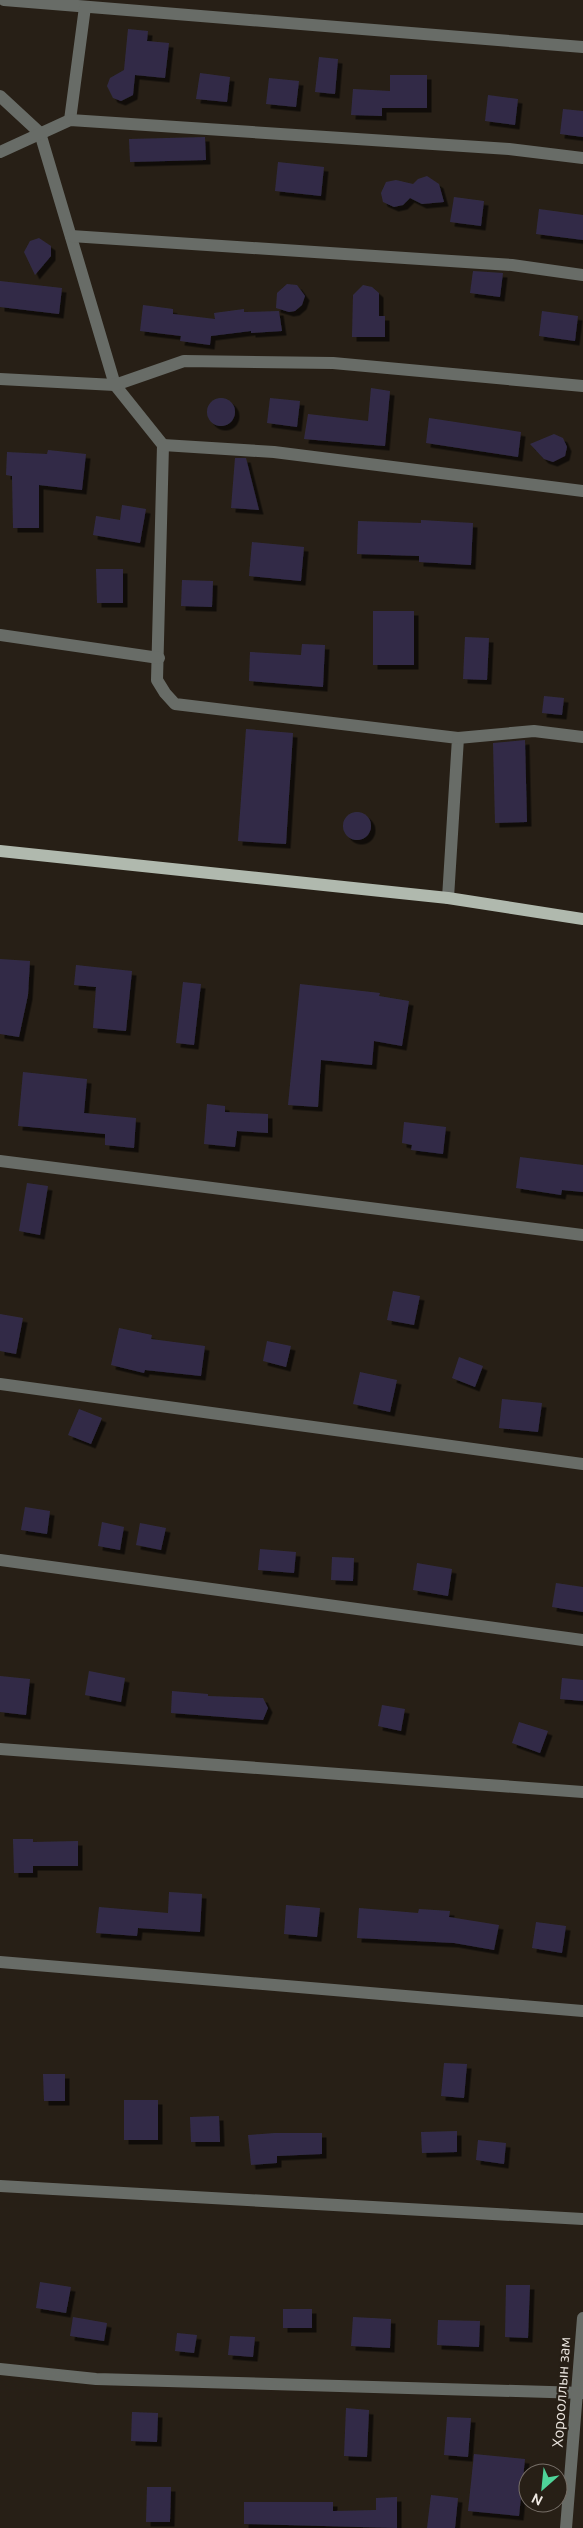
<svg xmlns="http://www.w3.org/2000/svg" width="583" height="2528" font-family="Ubuntu,sans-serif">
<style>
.building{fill:#322c47;filter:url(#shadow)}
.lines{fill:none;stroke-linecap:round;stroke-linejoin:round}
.minor{stroke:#686c67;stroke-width:12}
.major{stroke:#b0b9ae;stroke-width:12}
.labels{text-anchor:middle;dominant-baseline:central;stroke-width:4.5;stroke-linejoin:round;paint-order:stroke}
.street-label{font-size:15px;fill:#eee8e2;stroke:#271f16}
</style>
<defs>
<filter id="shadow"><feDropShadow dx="4.5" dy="4.5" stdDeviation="0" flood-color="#0009"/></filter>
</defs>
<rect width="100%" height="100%" fill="#271f16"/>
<!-- building -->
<g class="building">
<polygon points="128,29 148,31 147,41 169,43 165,78 135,75 133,95 121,101 113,98 107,86 110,78 124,70"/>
<polygon points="319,57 338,59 335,94 315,92"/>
<polygon points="200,73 230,77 227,102 196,99"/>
<polygon points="390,75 427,75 427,108 382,108 382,116 351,115 353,89 390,91"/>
<polygon points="269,78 299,81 296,107 266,104"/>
<polygon points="488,95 518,99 515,125 485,121"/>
<polygon points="563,109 583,111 583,137 560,134"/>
<polygon points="205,137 206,160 130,162 129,139"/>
<polygon points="278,162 324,167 321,196 275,191"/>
<polygon points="427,176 439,184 444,202 422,204 410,198 403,205 394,207 383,202 381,193 386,182 396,180 413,184 418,179"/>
<polygon points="454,197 484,201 481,226 450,222"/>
<polygon points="539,209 583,215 583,240 536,234"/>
<polygon points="39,238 51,246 51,256 35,275 24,252 30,241"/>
<polygon points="473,271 503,273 500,297 470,293"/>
<polygon points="0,281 62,288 59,314 0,307"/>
<polygon points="287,284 297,285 305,296 302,305 295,311 289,312 276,308 277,293"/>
<polygon points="363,285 372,287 379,293 379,316 385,316 385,337 352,337 353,295"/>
<polygon points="143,305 173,309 173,314 215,319 214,313 244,309 244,312 279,311 282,331 251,333 251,331 211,336 210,345 180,341 181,336 140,331"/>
<polygon points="542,311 578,316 575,341 539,336"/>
<polygon points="371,388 390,391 385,446 304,439 308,414 368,421"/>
<polygon points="270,398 300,401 297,427 267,423"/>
<circle cx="221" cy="412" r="14"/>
<polygon points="429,418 521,432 518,457 426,443"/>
<polygon points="554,434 563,438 567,447 565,456 553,462 544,459 530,444"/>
<polygon points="48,450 86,454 82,490 39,485 39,528 13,528 12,476 6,475 7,452 47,454"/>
<polygon points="235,458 246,458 259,510 231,508"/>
<polygon points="122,505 146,509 140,543 93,535 96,516 120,520"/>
<polygon points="421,520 473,523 471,565 419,562 419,556 357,554 358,521 421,523"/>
<polygon points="252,542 304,547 301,581 249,576"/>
<polygon points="96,569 123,569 123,603 97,603"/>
<polygon points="182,580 213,581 212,607 181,606"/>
<rect x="373" y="611" width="41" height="54"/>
<polygon points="465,637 489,638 487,680 463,679"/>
<polygon points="302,644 325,645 323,687 249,681 250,652 301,655"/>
<polygon points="544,696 564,698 562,715 542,713"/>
<polygon points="246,729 293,733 286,844 238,841"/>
<polygon points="525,740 527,822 495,823 493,743"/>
<circle cx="357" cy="826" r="14"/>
<polygon points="0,959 30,961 28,995 19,1037 0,1034"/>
<polygon points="76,965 132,971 126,1031 93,1028 96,987 74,985"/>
<polygon points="183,982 201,984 194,1045 176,1043"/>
<polygon points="300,984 380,993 379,996 409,1001 402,1046 374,1041 372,1065 321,1060 318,1107 288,1105"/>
<polygon points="23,1072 87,1079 84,1113 136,1118 134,1148 105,1145 105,1134 18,1126"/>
<polygon points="207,1104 225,1106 225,1112 268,1114 268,1133 237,1131 235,1147 204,1144"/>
<polygon points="404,1122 446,1127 443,1154 411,1150 412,1145 402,1143"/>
<polygon points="520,1157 583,1165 583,1192 562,1190 561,1195 516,1188"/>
<polygon points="27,1183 48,1186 40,1235 19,1231"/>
<polygon points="393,1291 420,1296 414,1325 387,1320"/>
<polygon points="0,1314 23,1318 16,1354 0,1351"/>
<polygon points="119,1328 152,1335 151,1339 205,1346 201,1376 145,1370 144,1373 111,1365"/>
<polygon points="267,1341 291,1346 286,1367 263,1361"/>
<polygon points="459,1357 483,1366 475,1387 452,1378"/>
<polygon points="360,1372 397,1380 390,1412 353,1404"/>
<polygon points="502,1399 542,1403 538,1432 499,1428"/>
<polygon points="79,1409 102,1418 91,1444 68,1435"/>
<polygon points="25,1507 50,1511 47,1534 21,1530"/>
<polygon points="102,1522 124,1527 120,1550 98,1546"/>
<polygon points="140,1523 166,1528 161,1550 136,1545"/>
<polygon points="260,1549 296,1552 294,1573 258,1570"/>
<polygon points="332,1557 354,1558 353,1581 331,1580"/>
<polygon points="417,1563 452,1569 448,1596 413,1590"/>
<polygon points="556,1583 583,1587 583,1612 552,1607"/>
<polygon points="89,1671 125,1678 121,1702 85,1695"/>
<polygon points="0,1676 30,1679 26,1715 0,1712"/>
<polygon points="562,1678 583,1680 583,1701 560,1699"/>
<polygon points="172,1691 208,1694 208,1696 263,1698 268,1708 263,1720 171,1713"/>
<polygon points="382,1705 405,1709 401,1731 378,1726"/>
<polygon points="519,1722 548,1731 540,1753 512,1743"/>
<polygon points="13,1839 33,1839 33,1842 78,1841 78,1866 33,1866 33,1873 14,1873"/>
<polygon points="169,1892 202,1894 200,1932 138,1928 137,1936 96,1933 99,1907 168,1913"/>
<polygon points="286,1905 320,1908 317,1937 284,1934"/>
<polygon points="359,1908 418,1913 419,1909 450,1911 449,1917 499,1925 494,1950 454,1943 357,1938"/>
<polygon points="536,1922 566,1926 562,1953 532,1948"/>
<polygon points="444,2063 467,2064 464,2098 441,2096"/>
<polygon points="43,2074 65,2074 65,2101 44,2101"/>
<rect x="124" y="2100" width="34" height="40"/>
<polygon points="219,2116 220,2142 191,2142 190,2117"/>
<polygon points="457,2131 457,2152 422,2153 421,2132"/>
<polygon points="275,2133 322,2133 322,2154 277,2156 277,2163 251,2165 248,2135"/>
<polygon points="478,2140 506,2143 504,2164 476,2160"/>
<polygon points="40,2282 71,2287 66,2313 36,2308"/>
<polygon points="506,2285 530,2285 528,2338 505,2337"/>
<rect x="283" y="2309" width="29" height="19"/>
<polygon points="73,2317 107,2323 104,2341 70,2336"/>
<polygon points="353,2317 391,2319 390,2348 351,2346"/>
<polygon points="438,2320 480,2321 479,2347 437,2345"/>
<polygon points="177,2333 197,2335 194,2353 175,2351"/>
<polygon points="230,2336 255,2337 253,2357 228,2355"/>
<polygon points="346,2408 369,2410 367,2457 344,2456"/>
<polygon points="132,2412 158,2413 157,2442 131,2441"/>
<polygon points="447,2417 471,2418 468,2457 444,2455"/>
<polygon points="474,2454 525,2459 519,2516 468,2511"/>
<polygon points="147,2487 171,2487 170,2522 146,2522"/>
<polygon points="431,2495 458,2498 455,2528 427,2528"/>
<polygon points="397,2497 397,2528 244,2524 244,2502 333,2502 333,2511 376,2510 376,2498"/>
</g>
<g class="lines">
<!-- minor -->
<g class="minor">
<polyline points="4,0 583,47"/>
<polyline points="0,96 40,133 115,385 163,445 157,680 165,693 175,704 458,738 448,898"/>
<polyline points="70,120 85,7"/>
<polyline points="0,152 70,120 509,149 583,158"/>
<polyline points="71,236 512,265 583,275"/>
<polyline points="0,379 115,385 184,361 333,363 583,386"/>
<polyline points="163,445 274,452 583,491"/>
<polyline points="0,635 159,658"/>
<polyline points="458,738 534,731 583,737"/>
<polyline points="0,1161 583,1235"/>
<polyline points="0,1384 583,1464"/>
<polyline points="0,1560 583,1640"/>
<polyline points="0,1749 583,1792"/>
<polyline points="0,1962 583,2011"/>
<polyline points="0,2186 583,2219"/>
<polyline points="0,2369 96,2379 583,2393"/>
<polyline points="566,2528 583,2318"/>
</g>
<!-- major -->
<polyline class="major" points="0,851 448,898 583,919"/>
</g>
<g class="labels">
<!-- street labels -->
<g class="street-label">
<text transform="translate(561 2392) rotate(-86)">Хорооллын зам</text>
</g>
</g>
<!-- north arrow -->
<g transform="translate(543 2488) rotate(207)"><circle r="24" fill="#271f16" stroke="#776f68"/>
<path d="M0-4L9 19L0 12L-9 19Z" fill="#4ed399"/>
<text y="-8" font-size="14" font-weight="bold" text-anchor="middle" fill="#eee8e2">N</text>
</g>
</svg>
